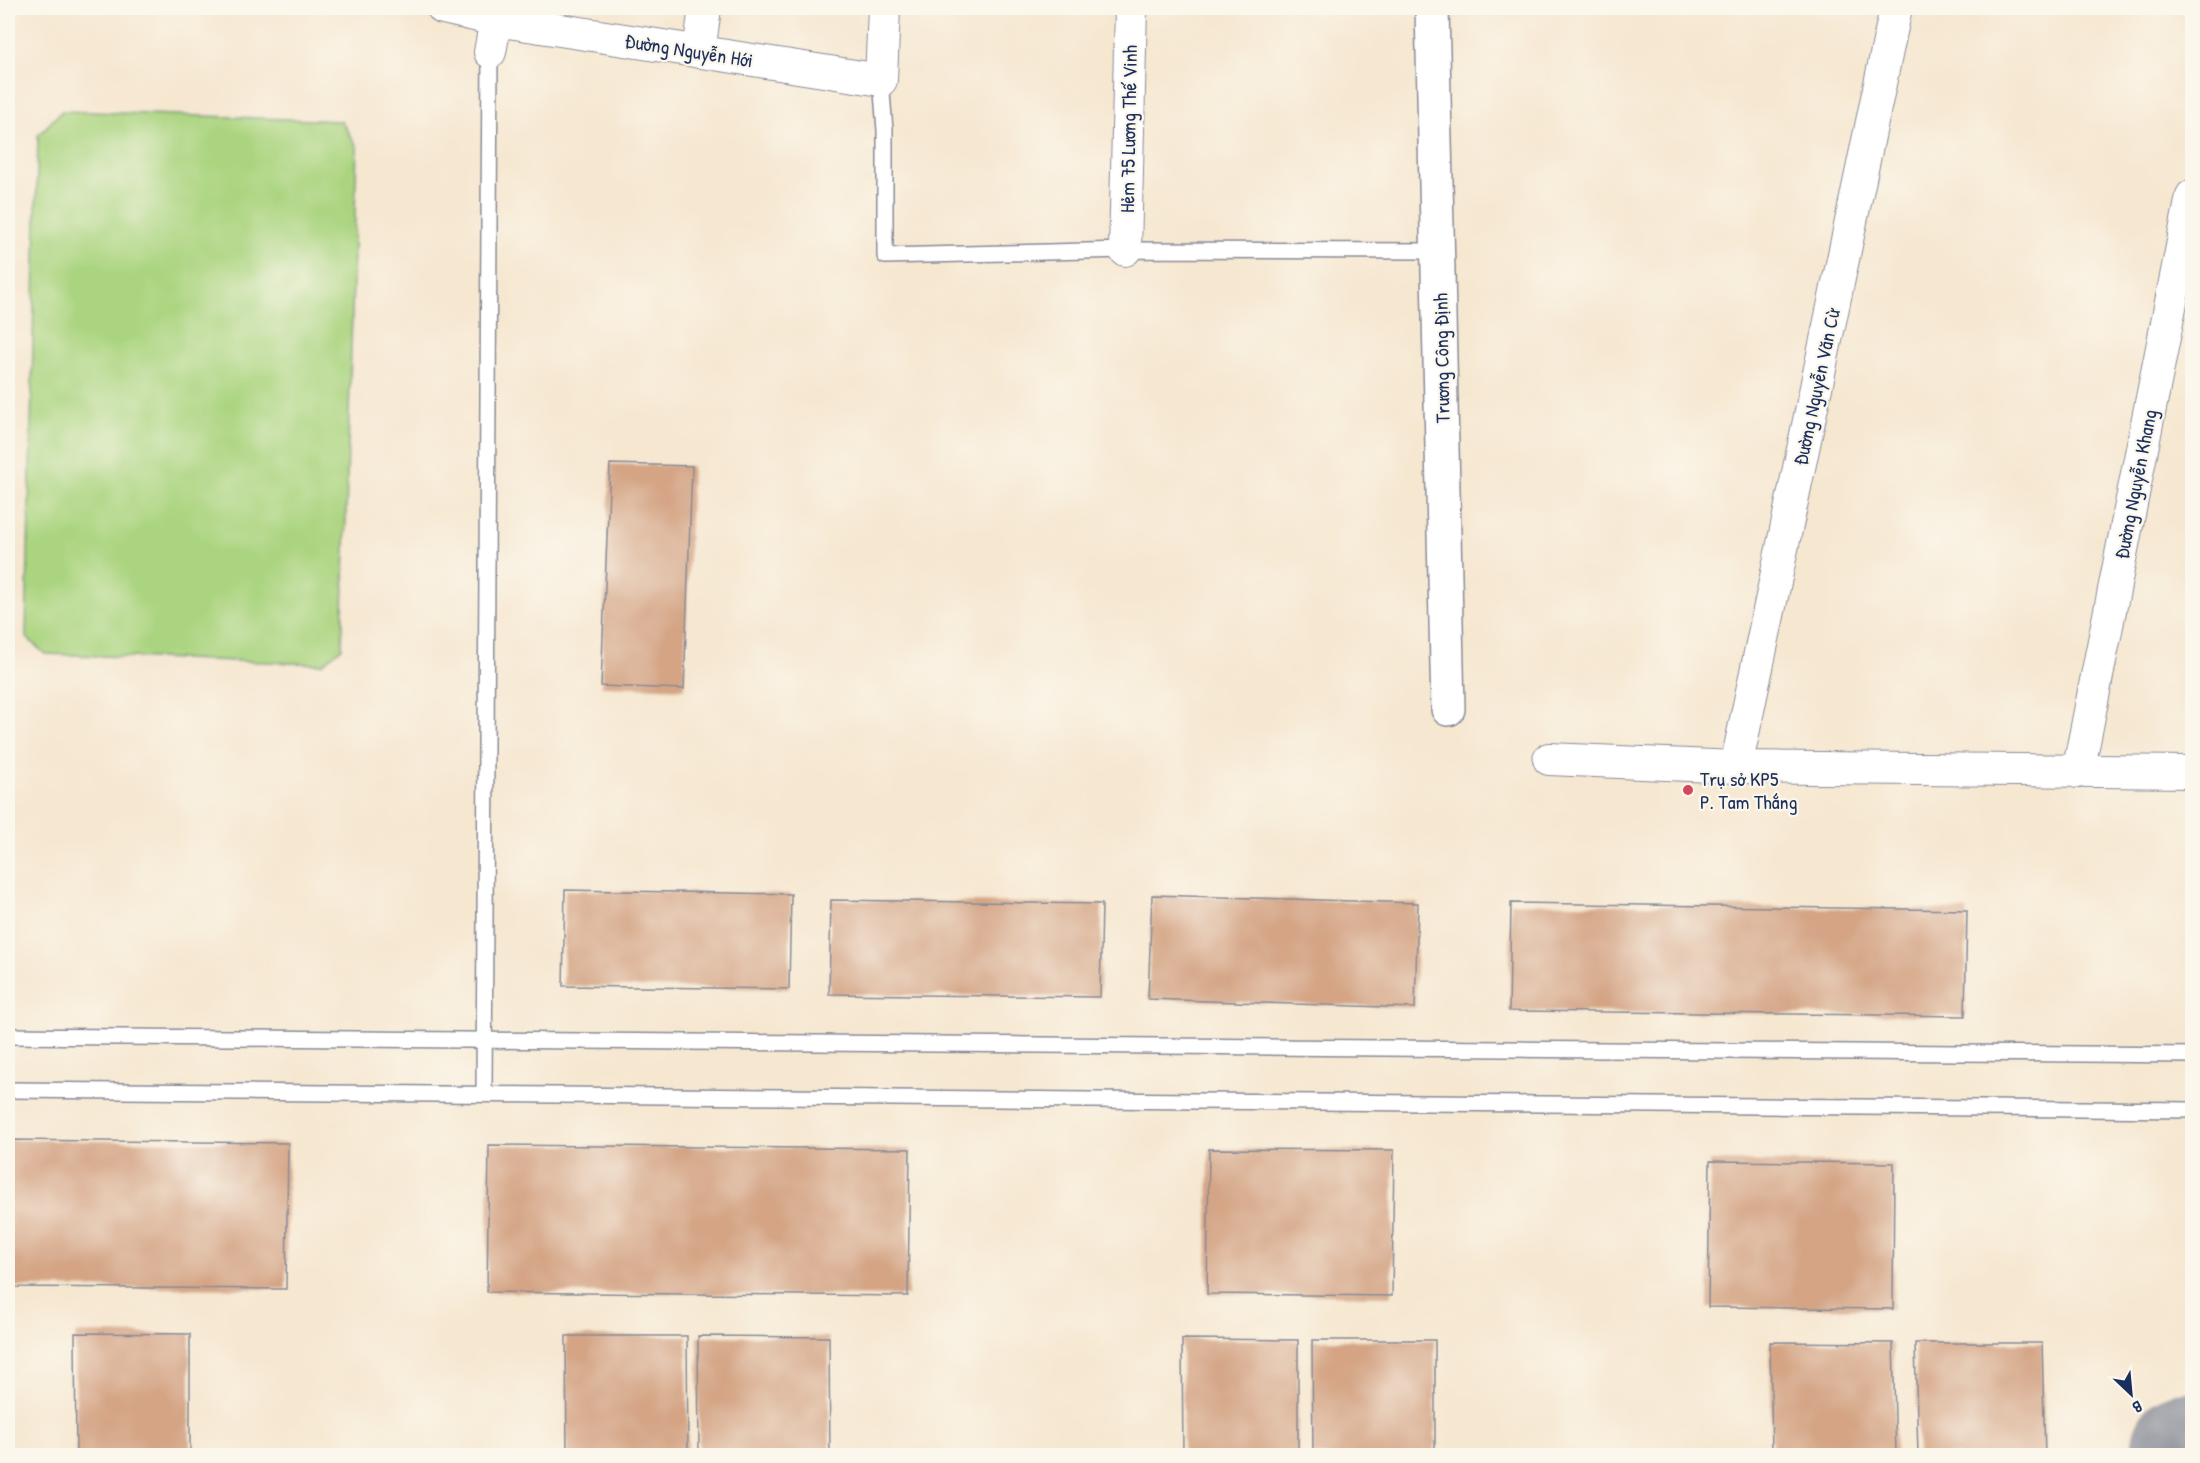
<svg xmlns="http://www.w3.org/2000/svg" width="2200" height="1463" font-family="'Patrick Hand',sans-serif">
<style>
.green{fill:#aad47f;stroke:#62826e;stroke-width:1.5}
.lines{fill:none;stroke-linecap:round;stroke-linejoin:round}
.taxiway{stroke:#888b97;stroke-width:106}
.building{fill:#d4a485}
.service-casing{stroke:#888b97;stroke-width:18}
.minor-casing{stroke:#888b97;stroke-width:34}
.tertiary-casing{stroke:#888b97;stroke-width:36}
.service{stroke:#fff;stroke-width:15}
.minor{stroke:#fff;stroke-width:32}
.tertiary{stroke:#fff;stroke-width:33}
.poi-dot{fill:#d1495b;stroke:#fbf7ec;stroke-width:2}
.labels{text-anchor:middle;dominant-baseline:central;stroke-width:4.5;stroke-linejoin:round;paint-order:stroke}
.street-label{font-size:20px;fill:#1b2f5e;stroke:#fbf7ec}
.poi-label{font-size:20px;fill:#1b2f5e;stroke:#fbf7ec;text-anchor:start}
</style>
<rect width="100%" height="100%" fill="#fbf7ec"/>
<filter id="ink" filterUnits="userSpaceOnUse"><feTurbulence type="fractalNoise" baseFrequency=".0167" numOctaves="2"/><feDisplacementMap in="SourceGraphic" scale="12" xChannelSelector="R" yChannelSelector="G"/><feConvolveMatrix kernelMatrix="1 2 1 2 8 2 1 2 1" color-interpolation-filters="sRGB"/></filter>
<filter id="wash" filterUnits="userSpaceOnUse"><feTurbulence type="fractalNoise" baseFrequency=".008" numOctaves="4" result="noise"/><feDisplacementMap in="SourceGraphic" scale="24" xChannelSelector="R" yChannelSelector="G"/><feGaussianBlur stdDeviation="1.35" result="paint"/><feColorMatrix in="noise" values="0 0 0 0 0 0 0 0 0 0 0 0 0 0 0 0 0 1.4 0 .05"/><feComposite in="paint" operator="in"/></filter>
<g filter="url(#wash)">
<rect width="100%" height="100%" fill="#f6e7d0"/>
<!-- green -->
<polygon class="green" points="62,111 341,121 357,146 342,648 322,664 45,654 26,637 38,135"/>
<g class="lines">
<!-- taxiway -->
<polyline class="taxiway" points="2185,1445 2185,1456"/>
</g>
<g id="blocks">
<!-- building -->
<g class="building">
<polygon points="610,464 692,466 684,689 601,686"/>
<polygon points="565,890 791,894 789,989 563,986"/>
<polygon points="1152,895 1418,903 1415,1008 1148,999"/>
<polygon points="831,900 1102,904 1100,997 829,994"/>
<polygon points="1511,903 1967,910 1965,1016 1509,1011"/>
<polygon points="8,1140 288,1143 286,1289 8,1287"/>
<polygon points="489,1145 910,1149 908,1296 487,1292"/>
<polygon points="1209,1149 1394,1150 1392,1296 1207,1294"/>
<polygon points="1710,1161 1894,1163 1893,1309 1708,1307"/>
<polygon points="75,1333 190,1334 190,1456 76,1456"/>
<polygon points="566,1336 687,1336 688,1456 567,1456"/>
<polygon points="698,1336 829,1337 830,1456 699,1456"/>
<polygon points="1182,1339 1298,1340 1298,1456 1183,1456"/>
<polygon points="1312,1340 1435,1340 1435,1456 1313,1456"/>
<polygon points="1770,1342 1893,1343 1896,1456 1772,1456"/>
<polygon points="1915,1343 2042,1343 2045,1456 1918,1456"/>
</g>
</g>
</g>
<g filter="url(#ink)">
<use href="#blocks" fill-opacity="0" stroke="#888b97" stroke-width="1.5"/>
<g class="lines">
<defs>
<g id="service">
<polyline points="881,80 885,130 885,256 1125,250 1438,251"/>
<polyline points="8,1036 2192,1055"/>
<polyline points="8,1090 2192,1110"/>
<polyline points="484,1093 490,52"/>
</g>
<g id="minor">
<polyline points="443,8 496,20 881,80 884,8"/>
<polyline points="490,52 498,8"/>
<polyline points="699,52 705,8"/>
<polyline points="1125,250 1131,8"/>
<polyline points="1549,759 1736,767 2192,772"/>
<polyline points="1736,767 1896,8"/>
<polyline points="2078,772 2192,196"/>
</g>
<polyline id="tertiary" points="1432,8 1448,709"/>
</defs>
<!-- service casing -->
<use href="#service" class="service-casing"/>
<!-- minor casing -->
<use href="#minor" class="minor-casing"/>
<!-- tertiary casing -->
<use href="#tertiary" class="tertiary-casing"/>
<!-- service -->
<use href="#service" class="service"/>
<!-- minor -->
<use href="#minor" class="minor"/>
<!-- tertiary -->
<use href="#tertiary" class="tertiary"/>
</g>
</g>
<!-- markers -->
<circle class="poi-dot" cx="1688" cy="790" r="6"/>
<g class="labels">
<!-- street labels -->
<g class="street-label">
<text transform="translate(689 50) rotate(9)">Đường Nguyễn Hới</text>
<text transform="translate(1128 129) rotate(-89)">Hẻm 75 Lương Thế Vinh</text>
<text transform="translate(1441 358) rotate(-91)">Trương Công Định</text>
<text transform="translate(1816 387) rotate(-78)">Đường Nguyễn Văn Cừ</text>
<text transform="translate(2135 484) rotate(-79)">Đường Nguyễn Khang</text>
</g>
<!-- poi labels -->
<g class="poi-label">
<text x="1700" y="778">Trụ sở KP5<tspan x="1700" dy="23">P. Tam Thắng</tspan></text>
</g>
</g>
<!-- margin -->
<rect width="2200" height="1463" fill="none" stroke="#fbf7ec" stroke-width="30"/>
<!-- north arrow -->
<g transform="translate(2131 1394) rotate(154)" stroke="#fbf7ec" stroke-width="4.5" paint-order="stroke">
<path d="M0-4.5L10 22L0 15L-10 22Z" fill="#1b2f5e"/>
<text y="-9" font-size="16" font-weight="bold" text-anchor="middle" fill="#1b2f5e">B</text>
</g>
</svg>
